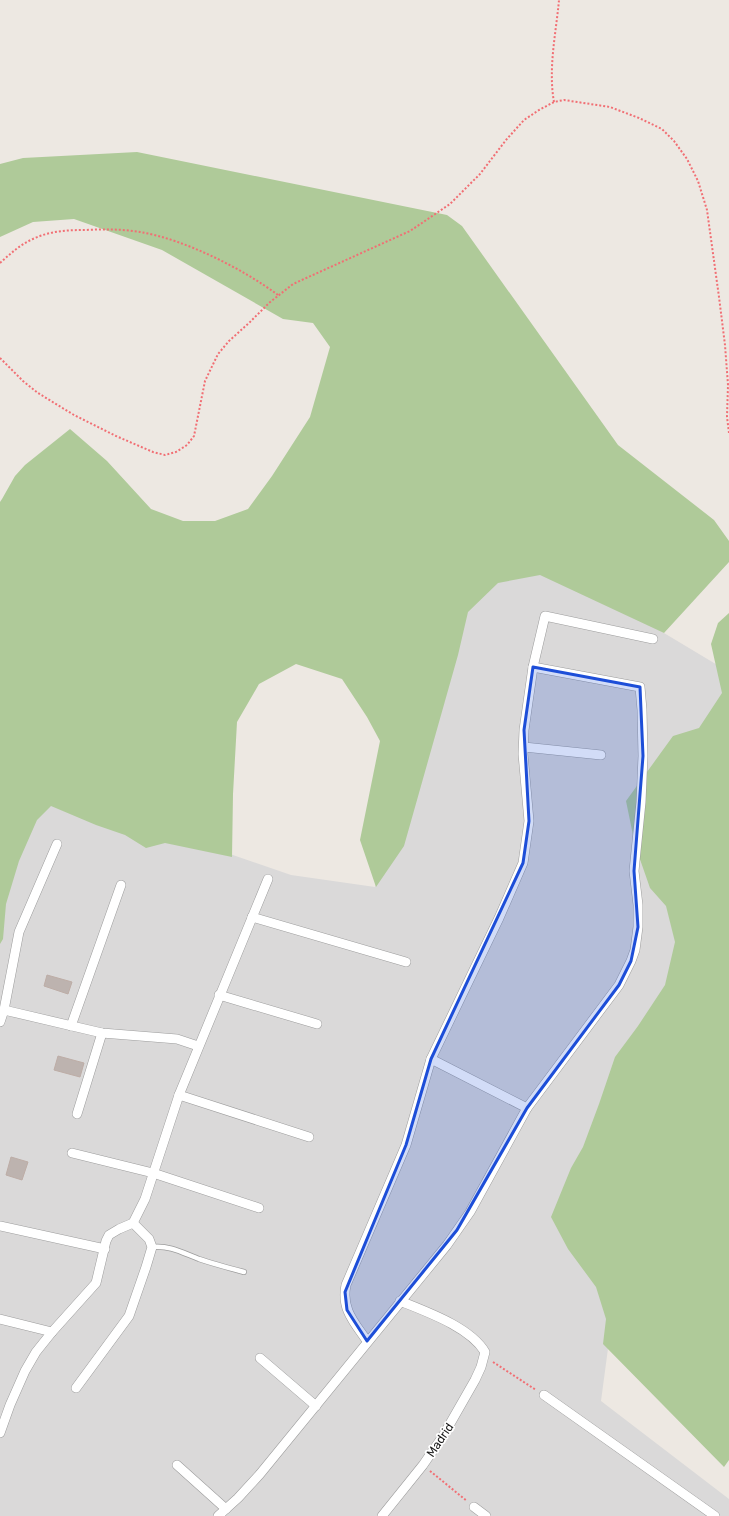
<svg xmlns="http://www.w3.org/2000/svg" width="729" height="1516" font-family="Rubik,sans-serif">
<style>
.residential{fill:#dad9d9}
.forest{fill:#afca99}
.building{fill:#bdb3af;stroke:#bdada6}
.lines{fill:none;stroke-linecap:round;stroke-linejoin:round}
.service-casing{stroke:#9d9d9d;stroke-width:6}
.minor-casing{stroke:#9d9d9d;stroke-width:10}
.path{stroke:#f16f74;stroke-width:2;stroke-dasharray:2 2;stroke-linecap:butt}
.service{stroke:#fff;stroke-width:4.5}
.minor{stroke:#fff;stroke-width:9}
.marked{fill:#1d4ed8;fill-opacity:0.2;stroke:#1d4ed8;stroke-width:3;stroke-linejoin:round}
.labels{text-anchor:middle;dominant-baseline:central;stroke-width:3.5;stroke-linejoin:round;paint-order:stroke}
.street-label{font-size:12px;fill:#1c1c1c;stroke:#fff}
</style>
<rect width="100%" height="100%" fill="#ede8e2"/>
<!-- residential -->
<polygon class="residential" points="484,535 664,633 729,672 619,1266 601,1401 729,1499 729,1516 0,1516 0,788 74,800 291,875 375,887"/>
<!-- forest -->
<g class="forest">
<polygon points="137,152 447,215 462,226 618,445 714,520 729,541 729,562 664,633 540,575 498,583 468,612 458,655 404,846 376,887 360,840 380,741 367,717 342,679 296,664 259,684 237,722 233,794 232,857 165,843 146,848 125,835 96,825 51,806 37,820 19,861 6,904 3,939 0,944 0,502 2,499 15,476 25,465 70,429 107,461 151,509 183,521 215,521 248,509 272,476 310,417 330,347 313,323 283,319 162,250 74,219 33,222 0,237 0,164 23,158"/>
<polygon points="729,613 729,1460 724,1467 603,1344 606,1319 596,1287 568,1249 551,1217 571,1168 583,1147 599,1104 615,1057 638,1026 665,985 675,942 666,906 650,888 635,845 626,801 673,736 699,728 722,693 711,644 718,623"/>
</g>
<!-- building -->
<g class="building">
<polygon points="47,975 72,982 68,994 44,986"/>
<polygon points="58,1056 84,1063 80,1077 54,1070"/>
<polygon points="11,1157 28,1162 22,1180 6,1175"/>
</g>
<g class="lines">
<defs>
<path id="service" d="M152,1247c18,-2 31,6 47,12 15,5 30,9 45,13"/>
<g id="minor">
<polyline points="524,747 601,755"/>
<polyline points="252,917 406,962"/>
<polyline points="219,995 317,1024"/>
<polyline points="4,1010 102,1033 177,1039 198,1046"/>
<polyline points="0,1022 4,1010 19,932 57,844"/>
<polyline points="71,1026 121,885"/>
<polyline points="431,1059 527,1108"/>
<polyline points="179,1095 309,1137"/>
<polyline points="77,1114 102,1033"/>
<polyline points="72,1153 153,1173 259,1208"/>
<polyline points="0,1226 105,1249"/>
<polyline points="0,1319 52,1332"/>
<path d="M367,1341c-13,-19 -26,-32 -21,-56l60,-140 25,-86 68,-141 24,-55 6,-42 -6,-67 1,-24 9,-63 12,-51 108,23"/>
<polyline points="260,1358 316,1406"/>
<polyline points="76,1388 129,1316 146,1267 152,1247 149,1239 133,1223"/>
<polyline points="544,1395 715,1516"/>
<polyline points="0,1433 10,1405 25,1371 36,1352 52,1332 96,1283 106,1241 109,1235 119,1229 133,1223 145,1199 179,1095 268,879"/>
<polyline points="177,1465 226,1509"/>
<polyline points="474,1507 486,1516"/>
<polyline points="218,1516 238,1498 260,1474 447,1245 470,1212 527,1108 619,985 631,961 635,950 638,927 638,905 634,871 641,802 643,756 642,710 640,687 533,667"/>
<path d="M382,1516l41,-51 20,-29 32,-56 6,-13 4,-15c-15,-25 -58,-40 -85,-51"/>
</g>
</defs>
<!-- service casing -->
<use href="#service" class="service-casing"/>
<!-- minor casing -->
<use href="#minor" class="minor-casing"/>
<!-- path -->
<g class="path">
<path d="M554,102c-6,-33 2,-69 5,-102"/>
<path d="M0,263c11,-10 21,-19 35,-25 16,-7 33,-8 50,-8 19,-1 37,-1 55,2 44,7 103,37 138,63"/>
<polyline points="0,358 23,381 38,393 74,415 116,436 153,452 165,455 176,452 187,445 194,436 205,381 218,354 229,341 250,322 269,303 293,284 410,231 450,204 480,174 506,140 524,120 539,110 554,102 564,100 610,107 639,118 662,129 674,141 687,159 698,181 707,210 719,297 725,345 728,385 727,417 729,433"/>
<polyline points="493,1362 536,1390"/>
<polyline points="430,1471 467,1501"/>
</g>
<!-- service -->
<use href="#service" class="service"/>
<!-- minor -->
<use href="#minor" class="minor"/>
</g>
<!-- marked area -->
<path class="marked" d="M533,667l107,20 3,69 -9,115 4,56 -7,34 -12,24 -92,123 -70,122 -90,111 -20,-31 -2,-18 61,-147 25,-86 92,-196 6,-42 -5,-91z"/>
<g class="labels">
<!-- street labels -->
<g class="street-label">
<text transform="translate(440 1440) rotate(-56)">Madrid</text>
</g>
</g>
</svg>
